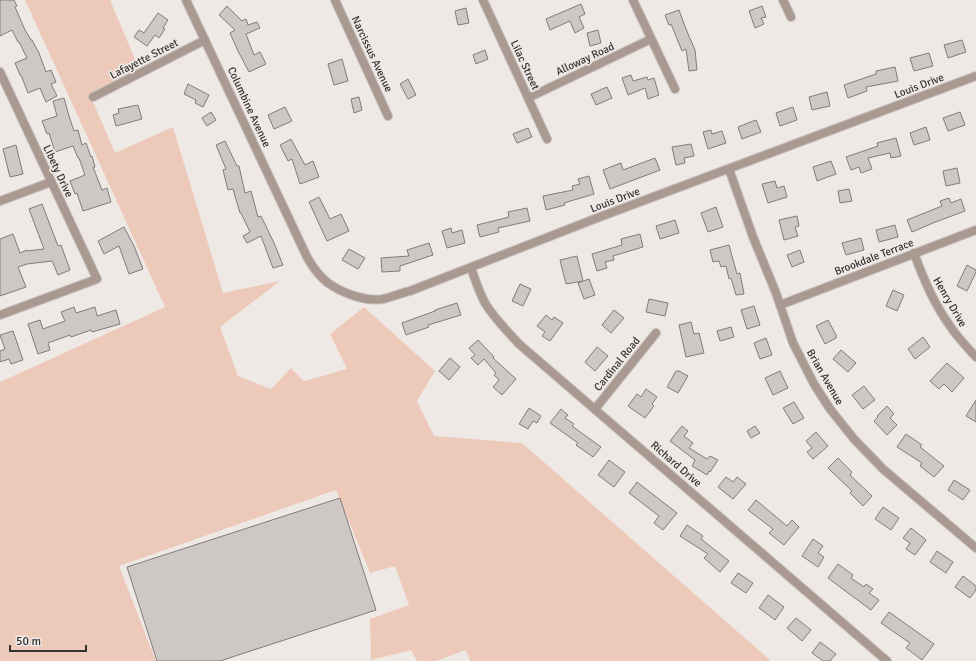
<svg xmlns="http://www.w3.org/2000/svg" width="976" height="661" font-family="Signika,sans-serif">
<style>
.green{fill:#edc9ba}
.building{fill:#cec8c5;stroke:#817b79}
.lines{fill:none;stroke-linecap:round;stroke-linejoin:round}
.street-casing{stroke:#cac4c2;stroke-width:10}
.street{stroke:#aa9991;stroke-width:8}
.labels{text-anchor:middle;dominant-baseline:central;stroke-width:3.5;stroke-linejoin:round;paint-order:stroke}
.street-label{font-size:11px;fill:#353231;stroke:#efe9e6}
</style>
<rect width="100%" height="100%" fill="#efe9e6"/>
<!-- green -->
<polygon class="green" points="25,0 110,0 140,71 90,95 115,153 173,127 223,293 280,281 220,327 238,376 271,389 291,368 304,381 347,369 330,334 364,307 435,371 417,401 434,436 522,443 771,661 470,661 466,650 436,661 417,661 411,650 371,660 370,619 409,605 395,566 370,573 336,490 119,566 156,661 0,661 0,382 165,307"/>
<!-- building -->
<g class="building">
<polygon points="0,0 14,0 17,6 15,7 25,30 31,40 32,40 39,53 46,72 51,70 56,82 51,84 57,96 46,102 40,88 28,93 21,75 20,75 15,63 27,58 19,42 18,42 12,30 0,36"/>
<polygon points="581,4 585,14 579,17 584,28 575,33 570,21 550,30 546,19"/>
<polygon points="227,6 242,21 246,19 248,25 257,22 260,28 246,34 254,55 260,52 266,64 249,72 238,51 230,33 235,30 219,15"/>
<polygon points="762,6 766,17 761,18 764,24 755,28 749,11"/>
<polygon points="466,8 469,23 458,25 455,11"/>
<polygon points="679,10 686,29 695,50 697,70 689,71 686,49 682,51 671,24 669,25 665,15"/>
<polygon points="158,13 168,20 163,28 165,29 159,38 155,35 147,46 134,37 139,30 144,33"/>
<polygon points="598,30 601,43 590,46 587,33"/>
<polygon points="962,40 966,52 948,58 944,45"/>
<polygon points="485,50 488,59 476,64 473,55"/>
<polygon points="929,53 933,66 914,71 910,58"/>
<polygon points="342,59 348,81 334,85 328,64"/>
<polygon points="895,67 898,81 866,87 867,91 848,98 844,85 876,74 876,71"/>
<polygon points="631,75 633,81 647,77 648,80 654,78 659,95 648,99 645,88 628,95 622,78"/>
<polygon points="408,79 416,95 408,99 400,84"/>
<polygon points="188,84 209,95 203,107 195,103 196,100 184,94"/>
<polygon points="607,87 612,98 596,105 591,94"/>
<polygon points="827,92 830,106 812,110 809,97"/>
<polygon points="359,97 362,110 354,113 351,99"/>
<polygon points="64,98 69,116 74,131 78,130 82,145 86,143 91,157 92,156 95,167 93,167 102,190 107,188 111,202 83,211 77,193 75,194 70,181 85,175 79,158 78,158 73,146 55,152 49,133 47,134 42,121 57,116 53,101"/>
<polygon points="138,105 142,119 116,126 113,115 119,113 118,109"/>
<polygon points="285,107 292,121 274,129 268,115"/>
<polygon points="793,107 797,120 780,126 776,113"/>
<polygon points="211,112 216,120 207,126 202,118"/>
<polygon points="960,112 965,125 948,131 943,118"/>
<polygon points="756,120 761,132 742,139 738,127"/>
<polygon points="926,127 930,140 914,145 910,133"/>
<polygon points="528,128 532,137 517,143 513,134"/>
<polygon points="711,130 712,134 722,131 726,143 708,149 703,132"/>
<polygon points="896,138 901,156 891,158 890,153 868,158 872,169 861,173 859,167 851,170 846,157 878,146 877,143"/>
<polygon points="291,139 305,165 313,161 319,177 300,184 292,159 288,161 280,145"/>
<polygon points="225,141 237,166 239,166 245,193 251,191 258,217 261,216 274,243 283,265 273,268 261,236 247,243 243,236 250,232 241,213 240,213 233,189 228,190 223,170 226,169 216,145"/>
<polygon points="691,144 694,156 684,158 685,163 676,165 672,147"/>
<polygon points="16,145 23,174 10,177 3,149"/>
<polygon points="655,158 660,170 610,189 603,170 621,163 623,170"/>
<polygon points="831,161 836,174 817,181 813,167"/>
<polygon points="957,168 960,183 946,186 943,171"/>
<polygon points="589,176 594,194 564,203 565,205 546,210 543,196 573,190 572,186 580,184 578,179"/>
<polygon points="775,181 777,188 784,186 787,197 768,203 762,184"/>
<polygon points="849,189 852,201 840,203 838,191"/>
<polygon points="319,197 330,219 341,214 349,231 327,241 309,202"/>
<polygon points="949,198 951,203 961,199 965,211 933,223 912,232 907,220 942,206 940,201"/>
<polygon points="42,204 58,246 61,245 70,270 58,275 52,261 27,264 18,267 26,287 0,296 0,239 13,234 20,253 27,250 27,251 44,249 29,209"/>
<polygon points="716,207 723,227 708,232 701,213"/>
<polygon points="527,208 530,221 498,228 499,232 480,237 477,225 509,217 508,212"/>
<polygon points="797,216 799,226 795,227 798,236 784,240 779,220"/>
<polygon points="675,220 679,233 660,239 656,226"/>
<polygon points="895,225 898,237 879,242 876,230"/>
<polygon points="124,227 134,246 143,269 129,274 119,246 104,254 98,241"/>
<polygon points="451,228 452,233 462,230 465,243 447,248 442,231"/>
<polygon points="640,234 643,247 613,256 614,260 605,262 607,268 597,271 592,254 622,245 621,239"/>
<polygon points="861,238 864,250 846,255 842,243"/>
<polygon points="429,243 433,255 400,266 400,271 382,272 381,258 409,256 407,250"/>
<polygon points="729,245 737,274 740,273 744,294 736,295 731,278 729,279 726,266 721,267 719,261 713,262 710,250"/>
<polygon points="349,249 365,258 358,269 342,260"/>
<polygon points="800,250 804,262 792,267 787,255"/>
<polygon points="577,256 583,281 566,284 560,260"/>
<polygon points="967,265 976,270 976,272 967,291 957,286"/>
<polygon points="589,279 595,295 584,299 578,283"/>
<polygon points="520,284 531,289 523,306 512,301"/>
<polygon points="893,290 904,295 897,311 886,306"/>
<polygon points="649,299 668,303 665,316 646,312"/>
<polygon points="457,303 461,315 428,325 429,327 406,335 402,323 435,311 435,310"/>
<polygon points="754,306 760,325 747,329 741,310"/>
<polygon points="74,307 76,313 95,307 97,316 116,310 120,324 92,332 91,330 71,337 70,335 48,343 50,350 38,354 28,324 40,320 43,329 65,321 61,312"/>
<polygon points="614,310 624,318 611,333 602,325"/>
<polygon points="546,315 552,320 554,317 563,323 550,341 542,336 545,332 537,326"/>
<polygon points="828,320 836,335 836,338 825,344 816,326"/>
<polygon points="691,322 694,334 699,333 704,353 686,357 679,325"/>
<polygon points="731,327 734,337 720,341 717,331"/>
<polygon points="13,331 23,360 11,364 9,359 0,362 0,351 5,349 0,335"/>
<polygon points="923,337 930,347 915,359 908,349"/>
<polygon points="766,338 772,355 760,359 754,343"/>
<polygon points="478,340 494,357 493,358 516,379 502,395 493,387 499,380 494,375 496,373 484,359 478,365 471,358 475,355 469,348"/>
<polygon points="597,347 608,356 595,371 585,362"/>
<polygon points="841,350 856,363 848,372 833,359"/>
<polygon points="450,358 460,367 449,380 439,371"/>
<polygon points="947,363 964,378 952,392 944,384 939,389 930,381"/>
<polygon points="676,371 679,371 688,376 678,393 667,387"/>
<polygon points="780,371 788,388 773,395 765,378"/>
<polygon points="864,386 875,400 863,409 852,395"/>
<polygon points="646,389 657,397 652,404 654,406 645,418 628,406 637,394 641,397"/>
<polygon points="976,400 976,422 966,416"/>
<polygon points="794,402 804,418 793,424 783,408"/>
<polygon points="887,406 894,414 890,418 897,425 887,435 874,421 878,417 877,416"/>
<polygon points="529,408 541,416 537,423 533,421 528,429 519,424"/>
<polygon points="561,409 568,415 565,418 574,424 572,426 601,447 593,457 576,445 578,443 550,423"/>
<polygon points="682,426 688,431 684,436 693,443 689,448 707,459 710,456 718,460 710,472 709,471 707,475 692,466 695,460 670,441"/>
<polygon points="755,426 760,433 751,438 747,431"/>
<polygon points="816,432 828,446 813,459 807,452 812,448 806,441"/>
<polygon points="906,434 922,445 920,447 944,466 934,477 920,466 922,463 897,447"/>
<polygon points="838,458 852,472 850,475 872,496 863,506 850,493 852,491 828,468"/>
<polygon points="609,460 625,472 614,487 598,475"/>
<polygon points="726,477 733,482 737,477 746,484 733,499 718,487"/>
<polygon points="954,480 970,490 963,500 948,490"/>
<polygon points="637,482 677,513 663,530 654,523 659,516 629,493"/>
<polygon points="340,498 376,610 220,661 157,661 127,567"/>
<polygon points="756,500 787,526 792,520 799,527 784,545 769,533 773,529 748,510"/>
<polygon points="883,507 899,518 891,530 875,519"/>
<polygon points="687,525 703,536 701,539 729,561 720,572 704,558 708,554 680,536"/>
<polygon points="911,528 926,540 915,555 906,549 910,543 903,538"/>
<polygon points="813,539 823,546 818,553 824,557 818,567 802,556"/>
<polygon points="937,551 953,562 946,573 930,562"/>
<polygon points="838,564 853,575 851,578 864,587 866,584 873,589 869,593 879,600 871,610 828,578"/>
<polygon points="738,573 753,583 746,593 731,583"/>
<polygon points="963,576 976,586 976,590 970,598 955,587"/>
<polygon points="768,595 784,607 775,620 759,608"/>
<polygon points="889,612 934,644 922,660 906,648 910,643 881,623"/>
<polygon points="796,618 811,630 802,641 787,628"/>
<polygon points="820,642 836,654 830,661 823,661 812,653"/>
</g>
<g class="lines">
<defs>
<g id="street">
<path d="M186,0l121,257c5,9 12,19 21,26 14,10 38,19 55,16 9,-2 18,-6 27,-8l187,-73 379,-142"/>
<polyline points="335,0 388,116"/>
<polyline points="483,0 547,139"/>
<polyline points="633,0 675,89"/>
<polyline points="783,0 791,17"/>
<polyline points="0,72 97,279 0,315"/>
<polyline points="93,97 205,40"/>
<polyline points="528,98 651,39"/>
<polyline points="729,169 753,237 776,293 793,343 814,384 830,409 854,439 883,469 976,548"/>
<polyline points="0,201 51,182"/>
<path d="M914,253c9,25 19,49 34,70 8,13 18,23 28,34"/>
<path d="M471,268c4,11 8,24 14,35 9,15 22,28 34,41l368,317"/>
<polyline points="780,305 976,230"/>
<polyline points="595,409 656,333"/>
</g>
</defs>
<!-- street casing -->
<use href="#street" class="street-casing"/>
<!-- street -->
<use href="#street" class="street"/>
</g>
<g class="labels">
<!-- street labels -->
<g class="street-label">
<text transform="translate(372 54) rotate(65)">Narcissus Avenue</text>
<text transform="translate(144 59) rotate(-27)">Lafayette Street</text>
<text transform="translate(585 59) rotate(-25)">Alloway Road</text>
<text transform="translate(525 65) rotate(65)">Lilac Street</text>
<text transform="translate(919 86) rotate(-21)">Louis Drive</text>
<text transform="translate(249 107) rotate(65)">Columbine Avenue</text>
<text transform="translate(58 171) rotate(65)">LIbety Drive</text>
<text transform="translate(615 200) rotate(-21)">Louis Drive</text>
<text transform="translate(874 257) rotate(-21)">Brookdale Terrace</text>
<text transform="translate(950 302) rotate(60)">Henry Drive</text>
<text transform="translate(617 364) rotate(-51)">Cardinal Road</text>
<text transform="translate(825 377) rotate(60)">Brian Avenue</text>
<text transform="translate(676 464) rotate(41)">Richard Drive</text>
</g>
</g>
<!-- scale -->
<path d="M10 645v6h76v-6" fill="none" stroke="#353231" stroke-width="2"/>
<text x="16" y="645" font-size="12" fill="#353231" stroke="#efe9e6" stroke-width="3" paint-order="stroke">50 m</text>
</svg>
